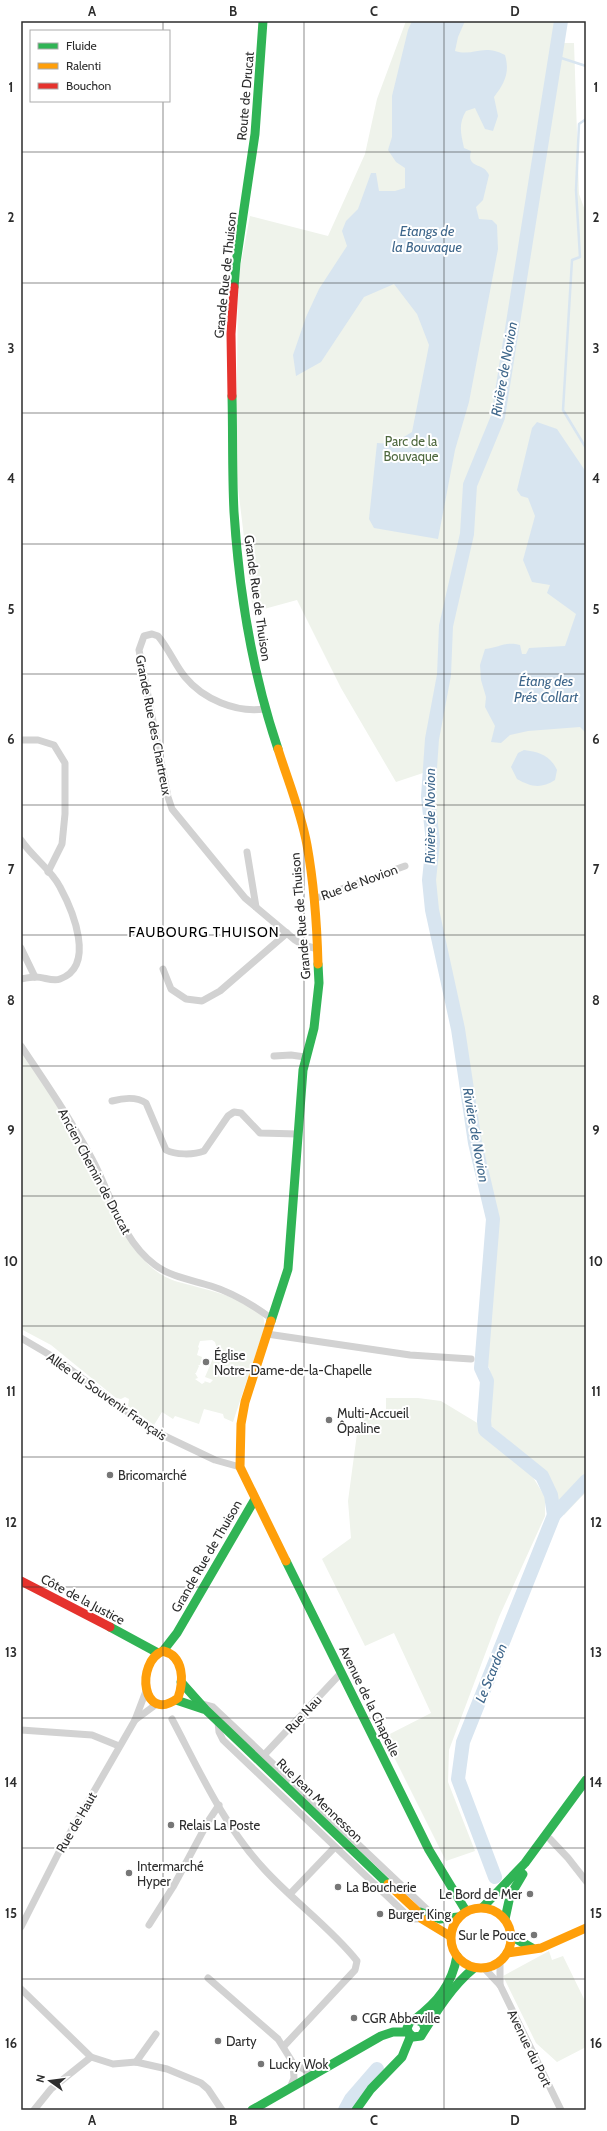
<svg xmlns="http://www.w3.org/2000/svg" width="607" height="2131" font-family="Cabin,sans-serif">
<style>
.green{fill:#eff3eb;fill-rule:evenodd}
.water{fill:#d8e5f0}
.lines{fill:none;stroke-linecap:round;stroke-linejoin:round}
.stream{stroke:#d8e5f0;stroke-width:2.5}
.river{stroke:#d8e5f0;stroke-width:14}
.street{stroke:#d2d2d2;stroke-width:7}
.fast{stroke:#30b455;stroke-width:9}
.slow{stroke:#ff9f0a;stroke-width:9}
.jam{stroke:#e5322d;stroke-width:9}
.grid{fill:none;stroke:#2d2d2d;stroke-width:1;stroke-opacity:0.55}
.poi-dot{fill:#767676;stroke:#fff;stroke-width:1.5}
.labels{text-anchor:middle;dominant-baseline:central;stroke-width:4;stroke-linejoin:round;paint-order:stroke}
.street-label{font-size:13px;fill:#2d2d2d;stroke:#fff}
.park-label{font-size:13px;fill:#4d673d;stroke:#fff}
.poi-label{font-size:13px;fill:#2d2d2d;stroke:#fff;text-anchor:start}
.water-label{font-size:14px;font-style:italic;fill:#3f678b;stroke:#fff}
.neighbourhood-label{font-size:14px;letter-spacing:1px;fill:#000;stroke:#fff}
.neatline{fill:none;stroke:#2d2d2d;stroke-width:1.5}
.grid-label{font-size:13px;text-anchor:middle;font-weight:bold;fill:#2d2d2d}
</style>
<rect width="100%" height="100%" fill="#fff"/>
<!-- green -->
<g class="green">
<polygon points="406,21 564,21 562,43 574,43 579,194 586,213 586,1492 564,1515 546,1473 488,1423 492,1381 489,1367 478,1364 489,1219 473,1144 455,1029 430,910 427,879 430,843 423,773 396,782 341,688 297,600 253,612 236,471 238,279 250,216 328,236 365,154 377,99"/>
<path d="M21,1051c17,23 37,47 51,72 26,47 38,103 77,142 7,7 17,13 26,16 19,6 78,17 88,36 1,2 1,7 2,9l-32,96 -9,-4 -1,-4 -19,-5 -5,15 -24,-8 -2,3 -11,-7 -8,13 -26,-19 1,-7 -4,-2 -4,2 -5,-1 -65,-53 -30,-16zM212,1340l3,2 2,7 -12,28 8,3 -3,3 -6,-2 1,1 -3,2 -7,-5 3,-1 -3,-5h1l3,-7 -1,-1h2l2,-8 -5,-2 2,-7 -1,-1 2,-6z"/>
<polygon points="386,1398 418,1398 441,1401 479,1424 491,1443 531,1474 545,1497 545,1516 499,1617 449,1750 448,1782 475,1851 446,1861 384,1737 431,1713 394,1633 365,1646 322,1559 351,1538 348,1501 358,1426 364,1413 386,1411"/>
<polygon points="549,1951 552,1960 563,1956 586,2003 586,2047 557,2062 536,2043 503,1976"/>
</g>
<!-- water -->
<g class="water">
<path d="M412,21h53l-7,16 -3,14c19,6 27,-8 50,4 5,17 0,28 -11,42l4,19 -5,15 -8,-2 -10,-21 -9,3c-8,13 -5,23 -2,37l7,3c-5,18 13,11 18,24l-6,25 -7,7 3,12 13,1 5,5 1,24 -29,153 -14,48 -17,89 -64,-11 -5,-9 8,-76 15,1 20,-12 17,-87 -12,-31 -23,-30 -30,13 -43,65 -25,14 -3,-21 13,-38 13,-28 28,-43 -5,-15 4,-10 12,-12 13,-36h5l3,18h16l10,-3v-20l-9,-6 -8,-12 4,-13v-41l16,-66z"/>
<path d="M537,422l20,7 29,43v261l-6,-6 -52,4 -18,4 -9,8 -10,-1 4,-16 -10,-19 1,-10 -5,-17 -1,-15 5,-16c14,-1 20,-8 35,-4l2,9h4l3,-6 36,-2 11,-32 -29,-21 3,-8 -18,-3 -9,-22 12,-44 -7,-18 -7,-2 -4,-6 15,-62z"/>
<path d="M524,750c15,2 26,5 33,20l-2,10c-14,9 -24,7 -38,-1l-6,-12 7,-14z"/>
</g>
<g class="lines">
<!-- stream -->
<g class="stream">
<polyline points="555,56 586,66"/>
<polyline points="586,119 579,124 576,190 580,257 572,260 563,410 586,448"/>
</g>
<!-- river -->
<g class="river">
<polyline points="554,1515 551,1495 542,1476 485,1430 484,1421 487,1381 481,1368 493,1219 475,1143 458,1029 432,910 429,880 433,842 428,797 432,739 444,675 446,626 467,534 470,485 498,417 561,21"/>
<polyline points="495,1877 458,1779 463,1742 554,1515 586,1481"/>
<polyline points="345,2110 351,2099 377,2069"/>
</g>
<!-- street -->
<g class="street">
<path d="M264,709c-28,4 -61,-10 -79,-32 -10,-12 -16,-28 -27,-41l-6,-2 -8,2 -5,14 29,147 4,12 73,89 50,42 8,5 15,4"/>
<polyline points="21,740 38,740 54,745 65,763 65,814 62,844 48,872"/>
<path d="M21,840c11,17 30,29 39,47 13,24 36,79 0,92 -7,3 -16,-2 -24,-2 -5,0 -10,1 -15,2"/>
<polyline points="247,852 256,907"/>
<polyline points="314,899 405,866"/>
<polyline points="21,948 35,977"/>
<polyline points="163,969 171,989 186,999 202,1001 220,991 287,933"/>
<path d="M21,1046c25,37 50,74 71,113 19,35 29,81 63,106 16,12 37,15 56,21 23,7 42,19 61,33"/>
<polyline points="274,1056 291,1055 305,1057"/>
<path d="M112,1101c11,-3 24,-5 34,2l20,47c9,5 28,5 38,1l24,-35 6,-4 7,1 19,20 38,1"/>
<polyline points="267,1334 410,1355 471,1359"/>
<polyline points="21,1338 55,1358 152,1430 215,1460 240,1467"/>
<polyline points="202,1704 213,1707 434,1916"/>
<path d="M172,1719c27,51 52,107 92,150 28,31 68,60 93,92l-2,9 -71,76"/>
<polyline points="135,1720 158,1703"/>
<polyline points="218,1722 219,1732 223,1740 407,1915 413,1919 422,1919"/>
<polyline points="21,1730 92,1735 119,1746"/>
<polyline points="265,1754 341,1673"/>
<polyline points="550,1839 568,1858 586,1881"/>
<polyline points="290,1894 334,1848"/>
<polyline points="149,1925 173,1887 209,1820 219,1805"/>
<polyline points="21,1927 59,1852 135,1720 146,1691"/>
<polyline points="500,1962 500,1985"/>
<polyline points="484,1968 500,1985 561,2110"/>
<polyline points="208,1978 278,2039 293,2063 314,2075"/>
<polyline points="21,1989 91,2057"/>
<polyline points="136,2062 156,2034"/>
<polyline points="290,2088 294,2078 293,2063"/>
<polyline points="34,2110 51,2089 91,2057 113,2064 136,2062 167,2069 201,2083 208,2089 222,2110"/>
</g>
<!-- fast -->
<g class="fast">
<polyline points="234,287 236,263 255,134 263,21"/>
<path d="M232,396c1,39 0,77 2,116 5,80 18,160 44,237"/>
<polyline points="271,1321 288,1269 303,1070 314,1028 319,983 318,964"/>
<polyline points="286,1561 429,1850 466,1911"/>
<polyline points="110,1627 158,1653"/>
<polyline points="163,1651 177,1633 255,1499"/>
<polyline points="181,1682 206,1710 388,1884"/>
<polyline points="176,1700 203,1709"/>
<polyline points="483,1907 525,1863 586,1780"/>
<polyline points="420,1912 440,1919 458,1917"/>
<polyline points="505,1919 510,1896 523,1874"/>
<polyline points="511,1936 532,1948"/>
<path d="M415,2019c23,-17 37,-35 42,-63"/>
<path d="M425,2029l-2,-6 -8,-4 -5,3 -3,6 2,6 4,3 8,-1c15,-24 31,-50 53,-68"/>
<polyline points="252,2110 381,2036 393,2032 408,2032"/>
<polyline points="356,2110 371,2089 402,2057 411,2035"/>
</g>
<!-- slow -->
<g class="slow">
<path d="M278,749c10,32 23,63 29,96 7,39 10,80 11,119"/>
<polyline points="271,1321 245,1402 241,1424 240,1467 286,1561"/>
<path d="M163,1651c21,5 21,30 15,47 -36,27 -43,-36 -15,-47z"/>
<polyline points="388,1884 416,1910 422,1919 450,1936"/>
<circle cx="481" cy="1938" r="30"/>
<polyline points="507,1953 541,1948 586,1928"/>
</g>
<!-- jam -->
<g class="jam">
<polyline points="232,396 231,334 234,287"/>
<polyline points="21,1581 110,1627"/>
</g>
</g>
<!-- grid -->
<path class="grid" d="M163,21v10M304,21v2089M444,21v2089M163,101v2009M21,152h565M21,283h565M21,413h565M21,544h565M21,674h565M21,805h565M21,935h565M21,1066h565M21,1196h565M21,1326h565M21,1457h565M21,1587h565M21,1718h565M21,1848h565M21,1979h565"/>
<!-- markers -->
<g class="poi-dot">
<circle cx="206" cy="1362" r="4"/>
<circle cx="329" cy="1420" r="4"/>
<circle cx="110" cy="1475" r="4"/>
<circle cx="171" cy="1825" r="4"/>
<circle cx="129" cy="1873" r="4"/>
<circle cx="338" cy="1887" r="4"/>
<circle cx="530" cy="1894" r="4"/>
<circle cx="380" cy="1914" r="4"/>
<circle cx="534" cy="1935" r="4"/>
<circle cx="354" cy="2018" r="4"/>
<circle cx="218" cy="2041" r="4"/>
<circle cx="261" cy="2064" r="4"/>
</g>
<g class="labels">
<!-- street labels -->
<g class="street-label">
<text transform="translate(245 96) rotate(-85)">Route de Drucat</text>
<text transform="translate(225 275) rotate(-84)">Grande Rue de Thuison</text>
<text transform="translate(258 598) rotate(82)">Grande Rue de Thuison</text>
<text transform="translate(154 725) rotate(79)">Grande Rue des Chartreux</text>
<text transform="translate(359 882) rotate(-20)">Rue de Novion</text>
<text transform="translate(300 916) rotate(-95)">Grande Rue de Thuison</text>
<text transform="translate(95 1171) rotate(62)">Ancien Chemin de Drucat</text>
<text transform="translate(107 1396) rotate(35)">Allée du Souvenir Français</text>
<text transform="translate(206 1556) rotate(-60)">Grande Rue de Thuison</text>
<text transform="translate(83 1599) rotate(28)">Côte de la Justice</text>
<text transform="translate(370 1701) rotate(64)">Avenue de la Chapelle</text>
<text transform="translate(303 1714) rotate(-47)">Rue Nau</text>
<text transform="translate(320 1800) rotate(44)">Rue Jean Mennesson</text>
<text transform="translate(76 1822) rotate(-60)">Rue de Haut</text>
<text transform="translate(530 2048) rotate(64)">Avenue du Port</text>
</g>
<!-- park labels -->
<g class="park-label">
<text x="411" y="441">Parc de la<tspan x="411" dy="15">Bouvaque</tspan></text>
</g>
<!-- poi labels -->
<g class="poi-label">
<text x="214" y="1355">Église<tspan x="214" dy="15">Notre-Dame-de-la-Chapelle</tspan></text>
<text x="337" y="1413">Multi-Accueil<tspan x="337" dy="15">Ôpaline</tspan></text>
<text x="118" y="1475">Bricomarché</text>
<text x="179" y="1825">Relais La Poste</text>
<text x="137" y="1866">Intermarché<tspan x="137" dy="15">Hyper</tspan></text>
<text x="346" y="1887">La Boucherie</text>
<text x="522" y="1894" text-anchor="end">Le Bord de Mer</text>
<text x="388" y="1914">Burger King</text>
<text x="526" y="1935" text-anchor="end">Sur le Pouce</text>
<text x="362" y="2018">CGR Abbeville</text>
<text x="226" y="2041">Darty</text>
<text x="269" y="2064">Lucky Wok</text>
</g>
<!-- water labels -->
<g class="water-label">
<text x="427" y="231">Etangs de<tspan x="427" dy="16">la Bouvaque</tspan></text>
<text transform="translate(504 369) rotate(-80)">Rivière de Novion</text>
<text x="546" y="681">Étang des<tspan x="546" dy="16">Prés Collart</tspan></text>
<text transform="translate(430 816) rotate(-90)">Rivière de Novion</text>
<text transform="translate(476 1135) rotate(80)">Rivière de Novion</text>
<text transform="translate(491 1673) rotate(-68)">Le Scardon</text>
</g>
<!-- neighbourhood labels -->
<g class="neighbourhood-label">
<text x="204" y="932">FAUBOURG THUISON</text>
</g>
</g>
<!-- border -->
<rect width="607" height="2131" fill="none" stroke="#ffffff" stroke-width="44"/>
<!-- legend -->
<rect x="30" y="30" width="140" height="72" fill="#ffffff" stroke="#ababab"/>
<rect x="38" y="43" width="20" height="6" fill="#30b455" stroke="#ababab"/>
<text x="66" y="50" font-size="12" fill="#2d2d2d">Fluide</text>
<rect x="38" y="63" width="20" height="6" fill="#ff9f0a" stroke="#ababab"/>
<text x="66" y="70" font-size="12" fill="#2d2d2d">Ralenti</text>
<rect x="38" y="83" width="20" height="6" fill="#e5322d" stroke="#ababab"/>
<text x="66" y="90" font-size="12" fill="#2d2d2d">Bouchon</text>
<!-- north arrow -->
<g transform="translate(50 2081) rotate(284)" stroke="#ffffff" stroke-width="3" paint-order="stroke">
<path d="M0-3L7 15L0 10L-7 15Z" fill="#2d2d2d"/>
<text y="-6" font-size="11" font-weight="bold" text-anchor="middle" fill="#2d2d2d">N</text>
</g>
<rect x="22" y="22" width="563" height="2087" class="neatline"/>
<g class="grid-label">
<text x="92" y="16">A</text>
<text x="233" y="16">B</text>
<text x="374" y="16">C</text>
<text x="515" y="16">D</text>
<text x="11" y="92">1</text>
<text x="596" y="92">1</text>
<text x="11" y="222">2</text>
<text x="596" y="222">2</text>
<text x="11" y="353">3</text>
<text x="596" y="353">3</text>
<text x="11" y="483">4</text>
<text x="596" y="483">4</text>
<text x="11" y="614">5</text>
<text x="596" y="614">5</text>
<text x="11" y="744">6</text>
<text x="596" y="744">6</text>
<text x="11" y="874">7</text>
<text x="596" y="874">7</text>
<text x="11" y="1005">8</text>
<text x="596" y="1005">8</text>
<text x="11" y="1135">9</text>
<text x="596" y="1135">9</text>
<text x="11" y="1266">10</text>
<text x="596" y="1266">10</text>
<text x="11" y="1396">11</text>
<text x="596" y="1396">11</text>
<text x="11" y="1527">12</text>
<text x="596" y="1527">12</text>
<text x="11" y="1657">13</text>
<text x="596" y="1657">13</text>
<text x="11" y="1787">14</text>
<text x="596" y="1787">14</text>
<text x="11" y="1918">15</text>
<text x="596" y="1918">15</text>
<text x="11" y="2048">16</text>
<text x="596" y="2048">16</text>
<text x="92" y="2125">A</text>
<text x="233" y="2125">B</text>
<text x="374" y="2125">C</text>
<text x="515" y="2125">D</text>
</g>
</svg>
